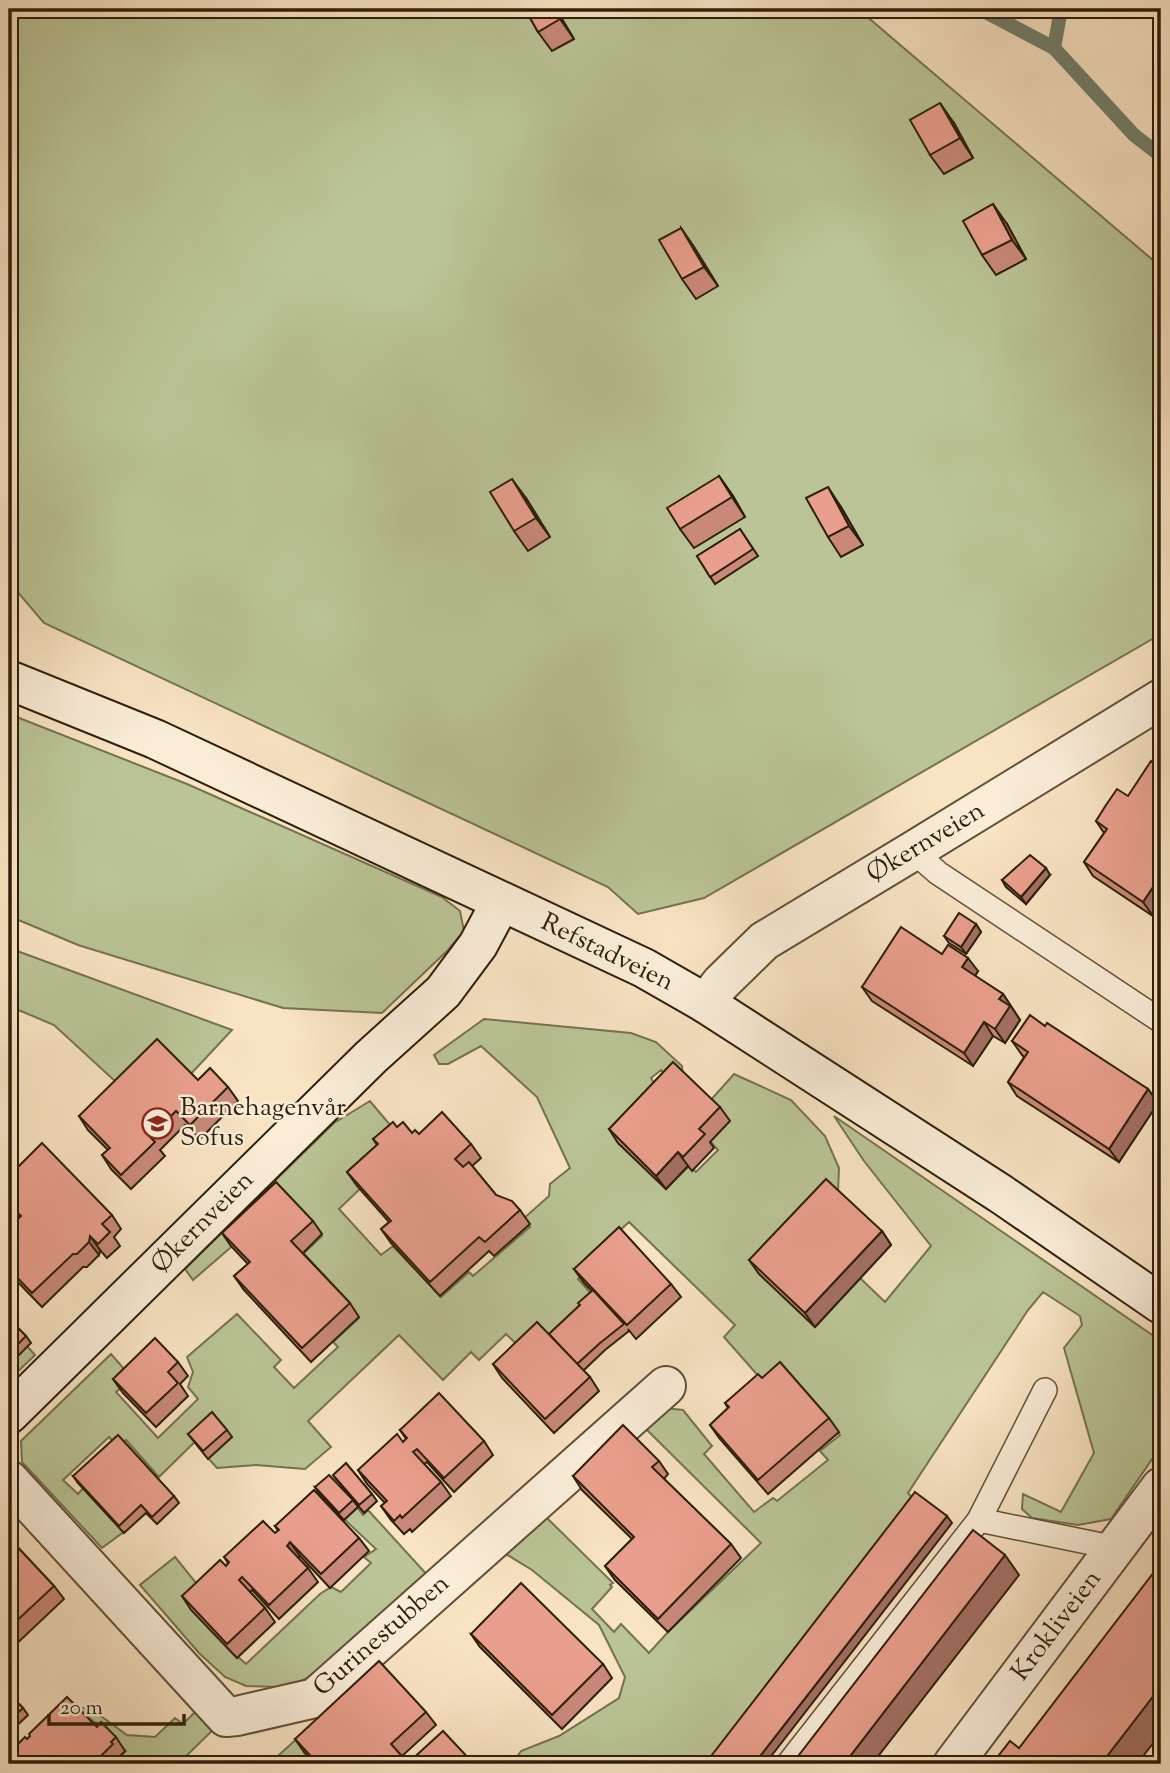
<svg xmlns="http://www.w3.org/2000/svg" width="1170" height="1773" font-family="'Sorts Mill Goudy',serif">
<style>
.green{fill:#bac496;stroke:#747250;stroke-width:2}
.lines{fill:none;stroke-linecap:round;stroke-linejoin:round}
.stream{stroke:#727f6c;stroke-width:14}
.lane-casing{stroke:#605038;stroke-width:26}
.street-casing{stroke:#605038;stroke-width:42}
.secondary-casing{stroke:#2e1f0a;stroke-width:42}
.lane{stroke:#faedd8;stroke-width:23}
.street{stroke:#faedd8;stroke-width:38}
.secondary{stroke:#faedd8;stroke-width:38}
.wall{fill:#c88979;stroke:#2e1f0a;stroke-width:2}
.shaded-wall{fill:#a36f63;stroke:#2e1f0a;stroke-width:2}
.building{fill:#e99f8d;stroke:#2e1f0a;stroke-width:2}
.labels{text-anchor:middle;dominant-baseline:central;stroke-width:5;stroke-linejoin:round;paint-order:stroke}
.street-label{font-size:26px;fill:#2e1f0a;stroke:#faedd8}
.poi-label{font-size:26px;fill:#2e1f0a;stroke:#faedd8;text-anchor:start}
</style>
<rect width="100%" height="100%" fill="#f8e3c3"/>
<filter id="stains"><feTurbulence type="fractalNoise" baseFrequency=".00286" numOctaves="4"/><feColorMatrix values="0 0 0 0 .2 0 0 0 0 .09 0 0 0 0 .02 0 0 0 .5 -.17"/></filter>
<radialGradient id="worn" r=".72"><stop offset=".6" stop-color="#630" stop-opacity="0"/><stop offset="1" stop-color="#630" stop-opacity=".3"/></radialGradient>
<!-- green -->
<g class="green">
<polygon points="9,9 858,9 1161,267 1161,634 704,898 638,914 608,887 44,623 9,582"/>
<polygon points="9,714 187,784 442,897 460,911 464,931 448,950 382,1013 283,1008 78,945 9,916"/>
<polygon points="9,948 232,1030 187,1078 129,1094 54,1025 9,1006"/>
<polygon points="484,1019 631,1033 656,1042 682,1066 683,1078 666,1074 661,1070 651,1078 656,1086 666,1188 689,1166 696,1172 718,1150 710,1141 729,1122 709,1102 734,1074 791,1100 825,1136 839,1168 838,1192 858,1276 885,1302 931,1246 864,1161 834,1116 1161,1341 1161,1446 1111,1519 1078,1525 1032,1518 1022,1509 1023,1494 1061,1512 1094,1453 1064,1348 1082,1325 1080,1316 1043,1292 1028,1310 908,1493 914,1500 719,1764 512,1764 521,1751 559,1736 619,1698 625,1677 599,1625 532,1570 501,1551 546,1517 613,1583 610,1585 612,1587 592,1609 614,1632 621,1624 649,1653 668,1632 761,1543 643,1426 665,1408 683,1410 712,1446 704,1454 754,1512 773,1498 777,1501 828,1460 820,1451 840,1435 795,1382 776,1396 724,1337 735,1325 629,1222 602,1247 608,1252 578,1279 595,1298 530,1357 506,1334 479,1360 471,1352 443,1380 399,1335 308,1421 331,1447 305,1469 256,1465 217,1468 208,1458 231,1437 217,1420 159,1477 126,1440 118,1447 109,1437 63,1480 78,1494 85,1486 125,1531 102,1548 22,1462 21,1441 111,1354 133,1379 116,1392 158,1438 198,1399 188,1387 193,1372 187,1357 237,1314 281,1360 274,1367 294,1388 338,1347 333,1342 359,1318 301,1256 322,1236 285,1197 237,1242 193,1280 185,1269 334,1123 370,1101 401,1138 390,1160 339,1209 381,1255 393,1246 441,1297 469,1272 473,1276 530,1227 523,1219 549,1196 550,1184 570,1168 537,1097 481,1046 448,1064 439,1064 434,1055"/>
<polygon points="26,1345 35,1355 9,1380 9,1363"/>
<polygon points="357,1507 363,1515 368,1510 429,1577 320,1669 302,1681 278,1687 246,1686 225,1677 199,1653 140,1585 175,1557 197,1584 236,1655 246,1664 320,1594 331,1587 341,1592 371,1563 364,1557 376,1549 344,1519"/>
<polygon points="87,1706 127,1735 155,1737 175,1718 183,1724 197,1710 219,1724 178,1764 125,1764 119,1758 126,1751 112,1737 80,1710"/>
<polygon points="333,1706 349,1710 305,1753 315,1764 269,1764"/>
</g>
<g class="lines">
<!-- stream -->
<g class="stream">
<polyline points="980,9 1054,48"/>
<polyline points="1061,9 1054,48 1134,135 1161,156"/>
</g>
<defs>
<g id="lane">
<polyline points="913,851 938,873 1161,1021"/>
<polyline points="979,1520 1045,1390"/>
<polyline points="788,1764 979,1520 1116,1548"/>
</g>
<g id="street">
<polyline points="705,1003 721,983 764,941 913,851 1161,699"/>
<polyline points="9,1480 226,1717 237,1716 315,1698 666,1386"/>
<polyline points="953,1764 1161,1487"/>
</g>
<g id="secondary">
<polyline points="9,680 155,739 644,968 705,1003 1001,1194 1161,1304"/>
<polyline points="9,1414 371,1057 443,992 478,945 501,902"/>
</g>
</defs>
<!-- lane casing -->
<use href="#lane" class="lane-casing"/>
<!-- street casing -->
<use href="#street" class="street-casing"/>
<!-- secondary casing -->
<use href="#secondary" class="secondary-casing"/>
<!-- lane -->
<use href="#lane" class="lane"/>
<!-- street -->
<use href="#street" class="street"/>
<!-- secondary -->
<use href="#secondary" class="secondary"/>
</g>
<!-- wall -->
<g class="wall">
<polygon points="525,9 556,9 574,39 552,51 538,32"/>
<polygon points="954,123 973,158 944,174 930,155"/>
<polygon points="1007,224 1026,259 996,275 982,255"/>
<polygon points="681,228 694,247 718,286 696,299 682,279"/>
<polygon points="719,476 733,496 745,517 694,548 680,529"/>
<polygon points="526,498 550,537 528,551 514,531"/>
<polygon points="841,507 863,545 841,557 828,537"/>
<polygon points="740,529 758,556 715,584 697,556"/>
<polygon points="1161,768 1161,903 1153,916 1093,876 1084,862 1104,833 1096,821 1128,796"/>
<polygon points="1050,875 1026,904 1006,887 1002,880"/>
<polygon points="976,924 981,932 966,954 949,943 944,936"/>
<polygon points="942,954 978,971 975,976 1003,994 1020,1020 1005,1043 993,1036 973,1066 872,1001 862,987"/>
<polygon points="1045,1026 1148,1089 1158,1103 1119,1162 1017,1096 1008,1082 1024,1057 1022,1055 1012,1041"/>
<polygon points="198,1080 228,1087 238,1101 200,1139 185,1125 160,1150 165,1156 131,1189 111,1169 102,1155 108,1150 88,1130 79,1116"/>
<polygon points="720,1107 730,1121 710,1142 714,1148 692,1171 688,1166 666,1189 618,1143 609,1129"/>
<polygon points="397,1127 412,1133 471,1144 481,1158 472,1166 496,1195 520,1210 530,1224 494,1256 489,1251 440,1296 391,1243 381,1229 389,1222 357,1186 347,1172 377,1145 373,1139"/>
<polygon points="9,1176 112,1215 121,1229 114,1237 120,1246 107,1258 100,1250 99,1255 87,1267 83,1267 42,1307 9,1273 9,1228 19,1218 9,1208"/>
<polygon points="313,1221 322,1234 303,1253 350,1303 359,1317 311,1362 244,1290 234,1276 248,1264 231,1246 222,1233"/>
<polygon points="882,1231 891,1245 815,1327 759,1274 749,1260"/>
<polygon points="574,1269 671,1284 681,1297 636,1339 628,1329 629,1331 605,1350 583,1371 590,1377 599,1391 554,1433 502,1378 493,1364 549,1334 580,1305 592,1291 584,1283"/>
<polygon points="9,1319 26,1336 31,1343 9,1365"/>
<polygon points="178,1362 188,1376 180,1384 188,1396 156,1427 123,1393 113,1379"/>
<polygon points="762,1378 829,1418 839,1432 768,1494 719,1438 710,1425 728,1408 725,1403"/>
<polygon points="227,1430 232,1437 208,1459 188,1434"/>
<polygon points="400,1430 484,1441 493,1455 454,1492 427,1462 424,1464 441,1482 451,1496 412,1532 410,1529 404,1534 391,1520 381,1506 385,1503 367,1484 358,1470 403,1442 406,1439"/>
<polygon points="659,1461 668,1474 664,1479 731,1544 741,1558 668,1632 615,1580 605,1566 632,1539 582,1490 573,1476"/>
<polygon points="333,1475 372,1494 377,1501 364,1513"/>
<polygon points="73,1476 174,1496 179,1503 157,1524 146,1513 124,1533 78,1483"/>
<polygon points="315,1487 353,1500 358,1507 344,1520 320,1495"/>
<polygon points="275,1526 359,1538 369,1551 330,1588 300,1556 298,1558 308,1568 318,1582 279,1619 252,1590 250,1592 265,1608 275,1622 237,1658 191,1610 182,1596 226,1566 228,1563 224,1557 275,1533 278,1531"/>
<polygon points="9,1538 54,1586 64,1599 9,1651"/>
<polygon points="471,1634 603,1664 612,1678 562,1729 480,1647"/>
<polygon points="9,1694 23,1708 28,1715 9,1733"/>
<polygon points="426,1712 436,1725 402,1756 408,1763 474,1764 315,1764 304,1752 295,1739"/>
<polygon points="97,1727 116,1737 125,1751 121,1755 123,1758 116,1764 9,1764 27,1739"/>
</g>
<!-- shaded-wall -->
<g class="shaded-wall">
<polygon points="554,9 556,9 574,39 560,19"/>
<polygon points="940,103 954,123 973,158 960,138"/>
<polygon points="993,204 1007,224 1026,259 1012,240"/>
<polygon points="681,228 694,247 718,286 704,267"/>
<polygon points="719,476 733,496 745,517 732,497"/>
<polygon points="512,479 526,498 550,537 536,518"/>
<polygon points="828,487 841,507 863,545 849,526"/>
<polygon points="1046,868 1050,875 1026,904 1021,897"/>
<polygon points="1161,875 1161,903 1153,916 1143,902"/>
<polygon points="976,924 981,932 966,954 961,947"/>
<polygon points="968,958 978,971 972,981 962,967"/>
<polygon points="1003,994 1020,1020 1005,1043 995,1029 999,999"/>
<polygon points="984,1022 993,1036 973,1066 964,1053"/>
<polygon points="1148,1089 1158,1103 1119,1162 1109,1149"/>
<polygon points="678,1152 688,1166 666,1189 656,1176"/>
<polygon points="882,1231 891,1245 815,1327 805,1313"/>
<polygon points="90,1236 100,1250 99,1255 89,1242"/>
<polygon points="947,1516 952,1523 765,1764 754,1764"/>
<polygon points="290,1542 300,1556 296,1560 287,1546"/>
<polygon points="1005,1555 1019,1575 872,1764 844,1764"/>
<polygon points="1161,1686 1161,1733 1137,1764 1101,1764"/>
</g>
<!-- building -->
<g class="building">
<polygon points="525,9 554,9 560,19 538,32"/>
<polygon points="940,103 960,138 930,155 910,120"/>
<polygon points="993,204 1012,240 982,255 963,221"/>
<polygon points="681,228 704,267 682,279 659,240"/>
<polygon points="719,476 732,497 680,529 667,508"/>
<polygon points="512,479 536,518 514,531 490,492"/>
<polygon points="828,487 849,526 828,537 806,498"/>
<polygon points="740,529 753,549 710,577 697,556"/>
<polygon points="1151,761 1161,768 1161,875 1143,902 1084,862 1107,829 1096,821 1106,805 1117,789 1128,796"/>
<polygon points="1030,855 1046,868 1021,897 1002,880"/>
<polygon points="959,913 976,924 961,947 944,936"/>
<polygon points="901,927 942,954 948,945 968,958 962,967 1003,994 999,999 1010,1006 995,1029 984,1022 964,1053 862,987"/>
<polygon points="1030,1015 1045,1026 1047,1023 1148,1089 1109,1149 1008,1082 1028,1052 1012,1041"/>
<polygon points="157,1039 198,1080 210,1068 228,1087 190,1125 176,1111 150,1137 155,1142 121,1175 102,1155 110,1148 79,1116"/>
<polygon points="673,1062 720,1107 699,1129 705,1134 683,1157 678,1152 656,1176 609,1129"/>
<polygon points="442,1112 471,1144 455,1159 463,1167 469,1162 496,1195 512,1201 520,1210 485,1242 479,1237 430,1282 381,1229 391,1221 347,1172 378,1144 373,1139 393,1122 397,1127 403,1122 412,1133 415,1130 419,1134"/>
<polygon points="42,1143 112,1215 102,1224 110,1232 98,1244 90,1236 89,1242 77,1254 73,1254 32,1293 9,1269 9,1228 21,1216 9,1204 9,1176"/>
<polygon points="826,1179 882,1231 805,1313 749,1260"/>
<polygon points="276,1182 313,1221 291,1241 350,1303 302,1348 234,1276 250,1262 222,1233"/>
<polygon points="619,1227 671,1284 627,1325 574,1269"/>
<polygon points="593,1290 624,1324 600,1343 577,1364 549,1334 580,1305 578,1303"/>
<polygon points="9,1319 26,1336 9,1353"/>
<polygon points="537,1322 590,1377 545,1419 493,1364"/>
<polygon points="155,1338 178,1362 168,1372 178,1383 146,1413 113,1379"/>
<polygon points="780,1362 829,1418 758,1480 710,1425 729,1407 725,1403 758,1374 762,1378"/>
<polygon points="439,1393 484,1441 444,1478 417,1449 413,1452 441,1482 402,1518 400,1515 394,1521 381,1506 387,1501 358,1470 397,1434 403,1442 407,1438 400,1430"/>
<polygon points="212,1412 227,1430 203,1451 188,1434"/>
<polygon points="623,1425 659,1461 652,1467 731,1544 658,1619 605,1566 634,1537 573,1476"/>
<polygon points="118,1435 174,1496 152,1517 141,1505 119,1526 73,1476"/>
<polygon points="346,1463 372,1494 359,1505 333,1475"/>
<polygon points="329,1475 353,1500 339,1513 315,1487"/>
<polygon points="314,1490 359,1538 321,1574 290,1542 287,1546 308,1568 269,1605 242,1577 239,1580 265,1608 227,1644 182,1596 220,1560 226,1566 229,1562 224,1557 263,1521 275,1533 279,1530 275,1526"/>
<polygon points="915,1492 947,1516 754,1764 705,1764"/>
<polygon points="973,1530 1005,1555 844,1764 792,1764"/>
<polygon points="9,1538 54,1586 9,1628"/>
<polygon points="1161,1563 1161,1686 1101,1764 992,1764 1010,1741 1019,1748"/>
<polygon points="521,1583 603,1664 552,1715 471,1634"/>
<polygon points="379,1661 426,1712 391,1744 408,1763 443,1731 474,1764 318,1764 295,1739"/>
<polygon points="9,1694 23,1708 9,1721"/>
<polygon points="67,1697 97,1727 101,1722 116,1737 111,1742 113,1744 93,1764 59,1764 53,1758 49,1762 51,1764 9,1764 9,1753 25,1737 27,1739 30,1736 29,1734"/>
</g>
<!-- icons -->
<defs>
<symbol id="school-ring" viewBox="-11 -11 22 22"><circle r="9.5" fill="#faedd8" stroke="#8f2418" stroke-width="1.5"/><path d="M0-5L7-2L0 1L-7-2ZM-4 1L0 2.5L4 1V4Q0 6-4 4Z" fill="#8f2418"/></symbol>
</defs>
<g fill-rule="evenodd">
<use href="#school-ring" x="140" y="1106" width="35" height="35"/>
</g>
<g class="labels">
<!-- street labels -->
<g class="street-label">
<text transform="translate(926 843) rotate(-31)">Økernveien</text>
<text transform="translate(607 953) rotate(26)">Refstadveien</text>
<text transform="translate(203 1223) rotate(-45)">Økernveien</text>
<text transform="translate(1057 1626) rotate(-53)">Krokliveien</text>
<text transform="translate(382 1636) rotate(-41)">Gurinestubben</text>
</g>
<!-- poi labels -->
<g class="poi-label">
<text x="180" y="1108">Barnehagenvår<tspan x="180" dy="30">Sofus</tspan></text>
</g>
</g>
<!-- margin -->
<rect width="1170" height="1773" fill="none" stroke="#f8e3c3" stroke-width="35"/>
<rect x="10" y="10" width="1149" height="1752" fill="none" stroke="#2e1f0a" stroke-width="3.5"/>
<rect x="18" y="18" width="1135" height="1738" fill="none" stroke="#2e1f0a" stroke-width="2"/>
<!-- scale -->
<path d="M49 1714v10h135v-10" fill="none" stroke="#2e1f0a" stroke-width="3.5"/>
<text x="60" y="1714" font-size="21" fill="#2e1f0a" stroke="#faedd8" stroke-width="5" paint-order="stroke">20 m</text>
<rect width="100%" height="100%" filter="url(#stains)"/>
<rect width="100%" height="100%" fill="url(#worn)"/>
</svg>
